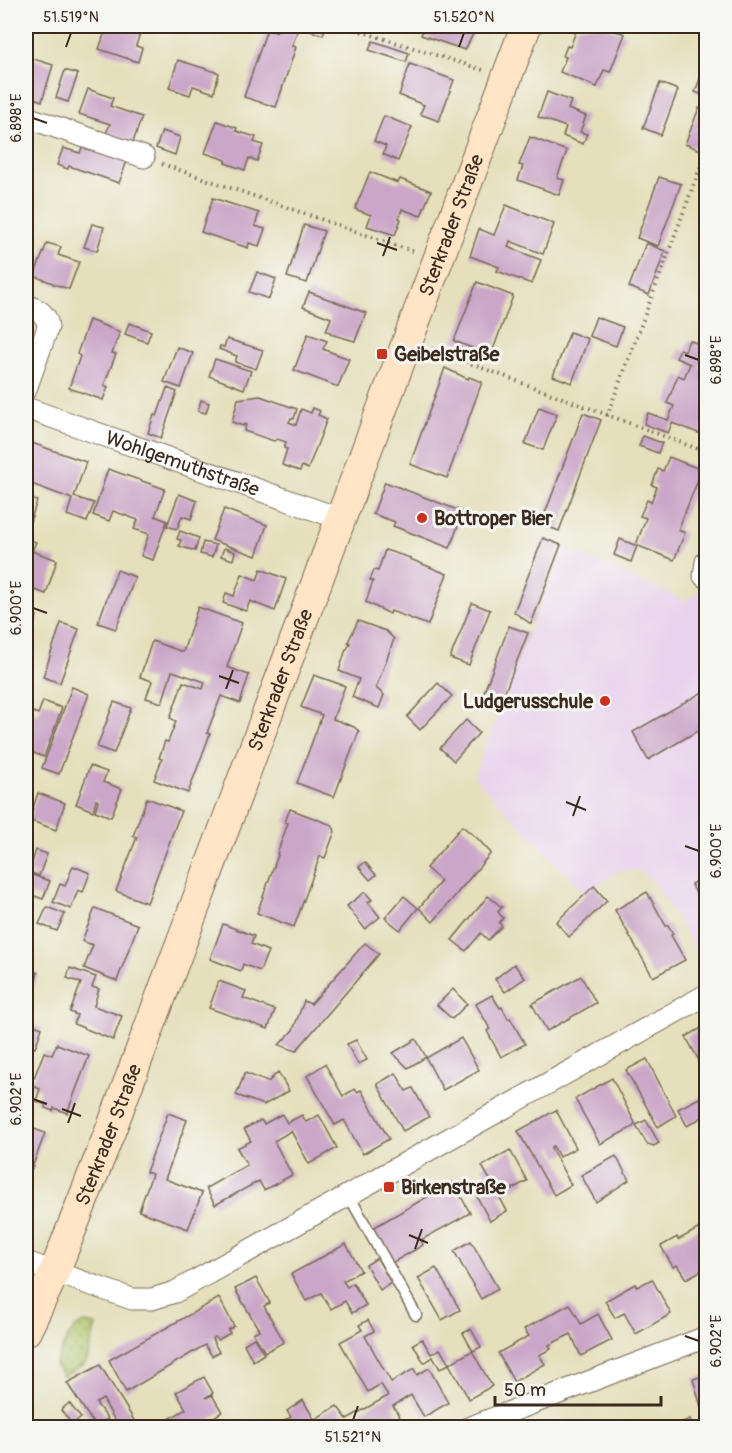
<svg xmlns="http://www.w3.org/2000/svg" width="732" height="1453" font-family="Pangolin,sans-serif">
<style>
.built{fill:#e9d2ed}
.grass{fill:url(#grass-dots);stroke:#747642;stroke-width:1.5}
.building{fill:#caa6c8}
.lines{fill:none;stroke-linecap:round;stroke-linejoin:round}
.service-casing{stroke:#766955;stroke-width:13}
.minor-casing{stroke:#766955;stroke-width:23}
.secondary-casing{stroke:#766955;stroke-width:32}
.path{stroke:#766955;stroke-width:4;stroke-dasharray:1.5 4.5;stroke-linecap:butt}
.service{stroke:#fff;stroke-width:10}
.minor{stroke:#fff;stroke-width:21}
.secondary{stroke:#ffe4c6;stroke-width:30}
.ticks{fill:none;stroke:#3b2a1e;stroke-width:2}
.poi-dot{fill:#c8321e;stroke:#f6f6f2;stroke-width:2}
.labels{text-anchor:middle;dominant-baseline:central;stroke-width:6;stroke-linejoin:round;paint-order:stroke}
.street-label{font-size:20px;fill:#3b2a1e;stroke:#f6f6f2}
.poi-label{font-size:20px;font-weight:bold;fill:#3b2a1e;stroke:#f6f6f2;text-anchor:start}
.neatline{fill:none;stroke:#3b2a1e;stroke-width:2}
.ticks-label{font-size:15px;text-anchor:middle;fill:#3b2a1e}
</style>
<defs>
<pattern id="grass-dots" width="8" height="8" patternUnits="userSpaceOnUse" patternTransform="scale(1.5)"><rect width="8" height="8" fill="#adc165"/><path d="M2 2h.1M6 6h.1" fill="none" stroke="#8e9d53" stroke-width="1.8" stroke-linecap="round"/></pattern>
</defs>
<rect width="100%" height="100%" fill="#f6f6f2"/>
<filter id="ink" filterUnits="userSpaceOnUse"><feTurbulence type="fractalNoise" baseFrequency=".0167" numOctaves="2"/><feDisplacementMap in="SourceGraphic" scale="12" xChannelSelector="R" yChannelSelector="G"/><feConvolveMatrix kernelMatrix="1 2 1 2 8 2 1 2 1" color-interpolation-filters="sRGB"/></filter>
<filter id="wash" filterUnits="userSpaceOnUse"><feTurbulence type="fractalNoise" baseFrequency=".008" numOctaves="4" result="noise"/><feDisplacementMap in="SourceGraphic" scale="24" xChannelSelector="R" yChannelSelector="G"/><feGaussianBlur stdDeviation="1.35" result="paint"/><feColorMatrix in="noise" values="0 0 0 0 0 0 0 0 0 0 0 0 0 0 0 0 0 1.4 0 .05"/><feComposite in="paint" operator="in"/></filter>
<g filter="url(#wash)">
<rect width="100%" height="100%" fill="#e5dfbb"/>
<!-- built -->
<polygon class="built" points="565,547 685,601 706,588 706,961 704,962 655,884 640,870 620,871 585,893 474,777 532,626"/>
<!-- grass -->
<path class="grass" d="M85,1323l11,2 -9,35 -3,5 -21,11 -8,-11c7,-15 13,-38 30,-42z"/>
<g id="blocks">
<!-- building -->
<g class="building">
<polygon points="107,26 142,26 136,46 142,48 138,62 99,49"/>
<polygon points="278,26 287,26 298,29 292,46 296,47 276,107 244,97 267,29 276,32"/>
<polygon points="302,26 326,26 323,35 301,28"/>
<polygon points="425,26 474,26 473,29 475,30 465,50 421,35"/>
<polygon points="578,26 602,26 625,34 610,72 604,70 597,87 560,72 566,57 563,56 567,46 570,47"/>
<polygon points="373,41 409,53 406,62 369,50"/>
<polygon points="31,58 53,65 42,101 26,95 26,69"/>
<polygon points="178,60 219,73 214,93 193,86 190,95 169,88"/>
<polygon points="410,64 454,80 439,121 420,114 424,105 399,95"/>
<polygon points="705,65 706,66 706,96 695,92"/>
<polygon points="65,70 78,74 68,102 56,98"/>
<polygon points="660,83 678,90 661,135 643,128"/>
<polygon points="88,89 113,98 110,106 142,117 133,142 106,133 110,124 79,114"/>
<polygon points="547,92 571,101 568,109 586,116 580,132 587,134 583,144 563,136 566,127 538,117"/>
<polygon points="699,108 706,111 706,143 703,151 685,144"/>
<polygon points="384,116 412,127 398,161 383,154 386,146 374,141"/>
<polygon points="217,121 237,128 236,131 256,137 254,142 263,145 257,161 249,158 245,170 225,163 226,160 205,153"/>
<polygon points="162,131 180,137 175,155 156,148"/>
<polygon points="530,137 567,151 557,178 564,180 559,195 518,180 523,166 519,165"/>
<polygon points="83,145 127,161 119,183 69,166 68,169 57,165 63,148 80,153"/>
<polygon points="370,172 398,183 400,179 431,191 421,216 402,209 399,218 401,219 395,235 367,226 371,215 355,209"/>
<polygon points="659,177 681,184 658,246 637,238"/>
<polygon points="213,198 259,213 255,226 265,229 259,246 249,243 248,248 201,232"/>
<polygon points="506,205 554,224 543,254 510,241 508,247 541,260 532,284 497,271 499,267 470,256 479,229 494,235"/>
<polygon points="92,224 104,227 97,251 84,247"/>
<polygon points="304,225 324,231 307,283 287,277"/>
<polygon points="47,243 61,247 58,255 79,262 69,289 53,284 53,283 34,276"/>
<polygon points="646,243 665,251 649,295 629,287"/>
<polygon points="257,272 276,279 269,299 249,292"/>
<polygon points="477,282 513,296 491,355 454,341"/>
<polygon points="309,292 366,313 355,341 330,334 331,332 326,331 331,318 303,307"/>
<polygon points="596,317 623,327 616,346 589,336"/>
<polygon points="89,320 120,332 112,353 116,354 104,385 108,387 103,400 69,388 80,356 77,354"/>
<polygon points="129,323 151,331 147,342 125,334"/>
<polygon points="570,332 588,339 572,383 553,376"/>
<polygon points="308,334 327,341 323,349 349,359 338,387 294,370"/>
<polygon points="227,339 263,350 256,369 235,362 237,356 219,349 220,346 224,347"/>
<polygon points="689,340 704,346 706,340 706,349 700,367 706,369 706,419 701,434 672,423 668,433 644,424 648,413 668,420 674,406 667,403 678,375 684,378 690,364 676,358 680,349 685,351"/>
<polygon points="177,347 193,353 181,388 164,382"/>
<polygon points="215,359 251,371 244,389 209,376"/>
<polygon points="445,368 468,379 469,377 482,382 447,478 410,464"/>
<polygon points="167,388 177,392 161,438 148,433 154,415 157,416"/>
<polygon points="260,396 297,409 294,419 291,418 289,422 296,425 301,409 311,413 313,408 320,411 318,415 327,419 308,469 302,466 300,471 282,465 287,449 284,448 286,442 277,439 274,441 244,431 246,425 244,424 243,426 232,422 238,399"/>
<polygon points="201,400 209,403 206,413 198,411"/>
<polygon points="539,407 557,414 543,450 525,444"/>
<polygon points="583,413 601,420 559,531 541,524"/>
<polygon points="643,436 662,443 658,453 639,446"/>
<polygon points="29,442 86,462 74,497 94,503 87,522 67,515 72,499 26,482 26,453"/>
<polygon points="669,457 702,470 678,530 685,533 674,560 636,545 646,518 640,516 647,500 651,502 657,487 652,485 658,469 663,471"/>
<polygon points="108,469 165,489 155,516 167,521 153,560 141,556 149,534 134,529 138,520 113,511 109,521 93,515"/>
<polygon points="385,482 463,512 450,548 393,526 395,522 373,514"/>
<polygon points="179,494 197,501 191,519 182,516 177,529 167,526"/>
<polygon points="26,497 37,501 26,534"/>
<polygon points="224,509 267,525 256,556 212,540"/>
<polygon points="180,531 199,538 195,551 179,546 181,540 177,539"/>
<polygon points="543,538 561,545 531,624 514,612"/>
<polygon points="26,539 36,542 32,551 57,560 46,594 26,587"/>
<polygon points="620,539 637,546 631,562 614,555"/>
<polygon points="203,542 216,545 212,557 200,554"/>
<polygon points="224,548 235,552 233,560 221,556"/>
<polygon points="385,550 411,558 410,559 447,574 428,625 391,611 390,614 366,602 373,581 370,580 374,570 378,571"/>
<polygon points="261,569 286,579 275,611 250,601 246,611 223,603 226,593 234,596 242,574 257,580"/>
<polygon points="117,570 135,577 116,629 98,623"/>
<polygon points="472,603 490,610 469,665 450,658"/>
<polygon points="198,607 242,623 227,667 249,675 240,703 221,696 207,733 210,734 188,793 154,780 162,759 159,758 165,741 168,742 176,721 170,718 183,682 203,689 205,682 172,671 162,703 146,698 152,681 140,677 152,641 183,652"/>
<polygon points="26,612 37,616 26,647"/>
<polygon points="358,621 386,631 394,639 376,688 384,695 379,708 352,697 359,679 339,671 346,649 347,649 350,643 348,642"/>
<polygon points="61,623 79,629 60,683 43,677"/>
<polygon points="509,626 528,633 499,707 481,700"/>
<polygon points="314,675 345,686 333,719 354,727 359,731 334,797 297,783 322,715 301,707"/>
<polygon points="438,683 452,696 420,730 407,717"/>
<polygon points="72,687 89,694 59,774 42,768"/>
<polygon points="706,690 706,726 648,760 633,732"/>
<polygon points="43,701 62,708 44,757 26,750 28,743 26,742 26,709 38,714"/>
<polygon points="114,702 131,708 114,753 97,747"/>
<polygon points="466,720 479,733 454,761 440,748"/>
<polygon points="90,766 107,772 103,782 122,789 111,817 95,811 98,801 96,800 93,811 76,804"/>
<polygon points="38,793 65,803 56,830 29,820"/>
<polygon points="147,798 181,811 147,903 116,891 137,837 133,836"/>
<polygon points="290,809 332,825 335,831 325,858 320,856 294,927 257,913 278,855 277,854 288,823 285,822"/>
<polygon points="462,826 477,838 491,853 433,922 419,908 441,881 426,868"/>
<polygon points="36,850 47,854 39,876 29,872"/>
<polygon points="365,862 376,875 370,880 359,867"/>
<polygon points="73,866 90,873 83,892 78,890 71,909 53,902 60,884 65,886"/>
<polygon points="32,875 50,881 43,899 26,893"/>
<polygon points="706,875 706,911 691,884"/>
<polygon points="594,886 607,901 569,937 556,922"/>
<polygon points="365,892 372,900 368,902 380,917 365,929 347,906"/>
<polygon points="647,892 666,926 668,925 673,934 671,935 685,960 653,977 615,910"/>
<polygon points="404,896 418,908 400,930 385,918"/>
<polygon points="488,896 502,907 498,912 503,918 499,923 502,926 488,940 481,933 466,951 452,940"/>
<polygon points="47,907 65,914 57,931 39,924"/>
<polygon points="95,908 138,925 117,981 84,968 93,945 82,941"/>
<polygon points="223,924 254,936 251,944 268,951 260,971 243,964 241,971 210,959"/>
<polygon points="365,943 379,954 296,1051 279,1045 293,1030 304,1001 311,1004"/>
<polygon points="514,964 525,978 505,992 495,979"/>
<polygon points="70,968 96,977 92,987 99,989 94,1006 122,1016 113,1040 74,1024 77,1015 70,1012 81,983 67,978"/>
<polygon points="26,969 38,973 32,991 26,989"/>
<polygon points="581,976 596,1003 547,1031 532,1004"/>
<polygon points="219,981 246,991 243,998 275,1010 268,1029 209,1008"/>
<polygon points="453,989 467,1004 452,1019 437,1005"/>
<polygon points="492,995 500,1008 502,1007 508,1019 510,1018 525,1044 501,1057 487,1031 490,1029 476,1004"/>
<polygon points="26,1022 42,1028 35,1048 26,1045"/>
<polygon points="706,1025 706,1073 686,1037"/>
<polygon points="461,1038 479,1070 443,1090 426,1058"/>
<polygon points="416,1039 426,1057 408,1068 393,1053"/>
<polygon points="356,1040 367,1060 358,1064 347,1044"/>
<polygon points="57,1044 89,1056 67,1113 54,1108 53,1111 45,1108 46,1105 36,1101 40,1089 26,1083 26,1074 34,1078 44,1052 52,1055"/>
<polygon points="647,1059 676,1116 658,1127 626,1070"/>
<polygon points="325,1064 343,1096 355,1089 357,1092 361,1090 389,1139 363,1154 344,1120 335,1125 307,1076"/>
<polygon points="278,1072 289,1091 264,1105 236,1095 245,1073 268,1082"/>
<polygon points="396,1073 406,1091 413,1088 429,1117 403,1131 377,1084"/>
<polygon points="612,1078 635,1123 633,1127 600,1144 575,1099"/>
<polygon points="703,1096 705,1100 706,1099 706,1115 687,1126 678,1109"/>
<polygon points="556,1110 576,1148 559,1157 553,1146 551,1148 571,1185 554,1195 518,1131"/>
<polygon points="168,1113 187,1120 165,1179 202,1193 188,1229 139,1211 152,1174 146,1172"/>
<polygon points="282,1114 287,1123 302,1115 306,1122 319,1115 337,1148 309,1164 291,1131 274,1141 292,1175 264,1190 259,1181 215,1205 206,1188 247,1165 237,1148 251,1141 244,1129 261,1120 264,1124"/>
<polygon points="646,1120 659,1143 654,1146 647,1144 636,1125"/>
<polygon points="26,1126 45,1133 26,1184"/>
<polygon points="510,1150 527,1181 499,1196 507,1211 490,1221 476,1195 493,1185 482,1166"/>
<polygon points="616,1156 629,1180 596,1202 581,1175"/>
<polygon points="453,1182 470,1213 421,1240 423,1245 392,1263 371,1229"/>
<polygon points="705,1225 706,1268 686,1279 677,1265 673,1267 661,1246 677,1237 678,1240"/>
<polygon points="471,1241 498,1289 481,1299 454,1251"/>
<polygon points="346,1244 361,1271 343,1281 347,1287 353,1283 366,1305 352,1313 345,1301 331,1309 321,1293 306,1301 291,1274"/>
<polygon points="377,1258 391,1283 380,1290 366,1265"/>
<polygon points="436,1268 460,1310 442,1320 418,1278"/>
<polygon points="256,1278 270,1303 264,1306 284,1342 265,1352 253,1333 259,1330 235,1289"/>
<polygon points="652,1279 671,1314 636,1334 624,1313 615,1318 605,1301 635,1284 637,1287"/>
<polygon points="219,1298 234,1326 228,1330 230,1333 218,1340 215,1337 212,1339 219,1352 212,1356 205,1345 126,1392 109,1360"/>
<polygon points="570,1304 581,1324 598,1314 612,1340 581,1356 571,1334 549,1345 551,1349 539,1355 545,1364 514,1382 498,1353 529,1336 524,1329"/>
<polygon points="368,1320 374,1331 365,1336 391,1382 414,1369 417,1375 429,1368 448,1403 424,1417 411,1395 393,1406 403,1422 394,1427 320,1428 315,1419 337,1406 347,1419 388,1396 381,1384 368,1392 340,1342 362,1330 359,1325"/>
<polygon points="471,1329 481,1347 473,1351 463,1333"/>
<polygon points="254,1338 264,1354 253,1361 244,1344"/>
<polygon points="422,1339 431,1354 440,1349 449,1364 440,1369 433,1357 424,1363 413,1344"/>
<polygon points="472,1351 492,1386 469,1399 449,1364"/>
<polygon points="100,1365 137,1425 132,1428 119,1428 103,1399 96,1403 108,1419 95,1426 67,1383"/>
<polygon points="706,1375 706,1413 703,1414 693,1379"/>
<polygon points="204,1377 213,1393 205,1398 212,1395 222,1412 196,1428 154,1428 186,1409 176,1392"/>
<polygon points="303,1400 314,1419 302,1428 274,1428 291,1417 287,1411"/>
<polygon points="69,1403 81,1418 72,1424 61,1410"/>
<polygon points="690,1419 694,1428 670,1428 670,1427"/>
</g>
</g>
</g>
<g filter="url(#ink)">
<use href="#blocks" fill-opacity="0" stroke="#766955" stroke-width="1.5"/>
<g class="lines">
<defs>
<polyline id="service" points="348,1194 416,1315"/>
<g id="minor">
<polyline points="26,117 144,157"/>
<path d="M26,305c11,4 21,8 22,22l-22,62"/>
<path id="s1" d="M26,408l315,111"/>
<polyline points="704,576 706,562"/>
<polyline points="26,1262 132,1299 152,1299 175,1292 706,995"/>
<polyline points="468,1428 706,1337"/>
</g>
<g id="secondary">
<path id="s2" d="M26,1331l28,-58 59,-149 413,-1098"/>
</g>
</defs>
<!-- service casing -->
<use href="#service" class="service-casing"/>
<!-- minor casing -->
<use href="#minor" class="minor-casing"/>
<!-- secondary casing -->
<use href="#secondary" class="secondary-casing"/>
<!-- path -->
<g class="path">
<polyline points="344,26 483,70"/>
<polyline points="162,164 415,252"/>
<polyline points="432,349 706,452"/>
<polyline points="607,416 706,152"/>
</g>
<!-- service -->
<use href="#service" class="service"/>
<!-- minor -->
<use href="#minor" class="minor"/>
<!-- secondary -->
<use href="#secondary" class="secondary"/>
</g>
</g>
<!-- ticks -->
<path class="ticks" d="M66,47l5,-14M459,47l5,-14M33,118l14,5M377,243l20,7M383,256l7,-19M685,355l14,5M33,608l14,5M219,676l20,7M226,689l7,-19M566,802l20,8M573,816l7,-20M685,846l14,5M33,1099l14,5M62,1109l19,7M68,1123l7,-20M409,1235l19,8M415,1249l7,-20M685,1336l14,5M353,1420l5,-14"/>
<!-- markers -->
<g class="poi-dot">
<rect x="376" y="348" width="12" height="12" rx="3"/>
<circle cx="422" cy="518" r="6"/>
<circle cx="605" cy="701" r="6"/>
<rect x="383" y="1181" width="12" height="12" rx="3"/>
</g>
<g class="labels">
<!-- street labels -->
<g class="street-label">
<text stroke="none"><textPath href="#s2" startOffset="1185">Sterkrader Straße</textPath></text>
<text stroke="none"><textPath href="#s1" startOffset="166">Wohlgemuthstraße</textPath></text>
<text stroke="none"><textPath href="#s2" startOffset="699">Sterkrader Straße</textPath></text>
<text stroke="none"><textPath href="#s2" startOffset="213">Sterkrader Straße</textPath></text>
</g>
<!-- poi labels -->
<g class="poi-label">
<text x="394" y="354">Geibelstraße</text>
<text x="434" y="518">Bottroper Bier</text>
<text x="593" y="701" text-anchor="end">Ludgerusschule</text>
<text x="401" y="1187">Birkenstraße</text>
</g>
</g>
<!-- margin -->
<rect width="732" height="1453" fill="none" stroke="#f6f6f2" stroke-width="66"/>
<!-- scale -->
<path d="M495 1396v9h166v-9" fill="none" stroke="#3b2a1e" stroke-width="3"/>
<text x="504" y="1396" font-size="18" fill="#3b2a1e" stroke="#f6f6f2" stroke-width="4.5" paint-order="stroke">50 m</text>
<rect x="33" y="33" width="666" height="1387" class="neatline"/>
<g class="ticks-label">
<text x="71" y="22">51.519°N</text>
<text x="464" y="22">51.520°N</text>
<text transform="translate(16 118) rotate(-90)" y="5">6.898°E</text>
<text transform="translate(716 360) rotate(-90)" y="5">6.898°E</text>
<text transform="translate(16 608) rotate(-90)" y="5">6.900°E</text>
<text transform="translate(716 851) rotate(-90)" y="5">6.900°E</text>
<text transform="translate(16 1099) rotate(-90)" y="5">6.902°E</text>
<text transform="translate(716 1341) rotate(-90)" y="5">6.902°E</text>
<text x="353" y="1442">51.521°N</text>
</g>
</svg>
